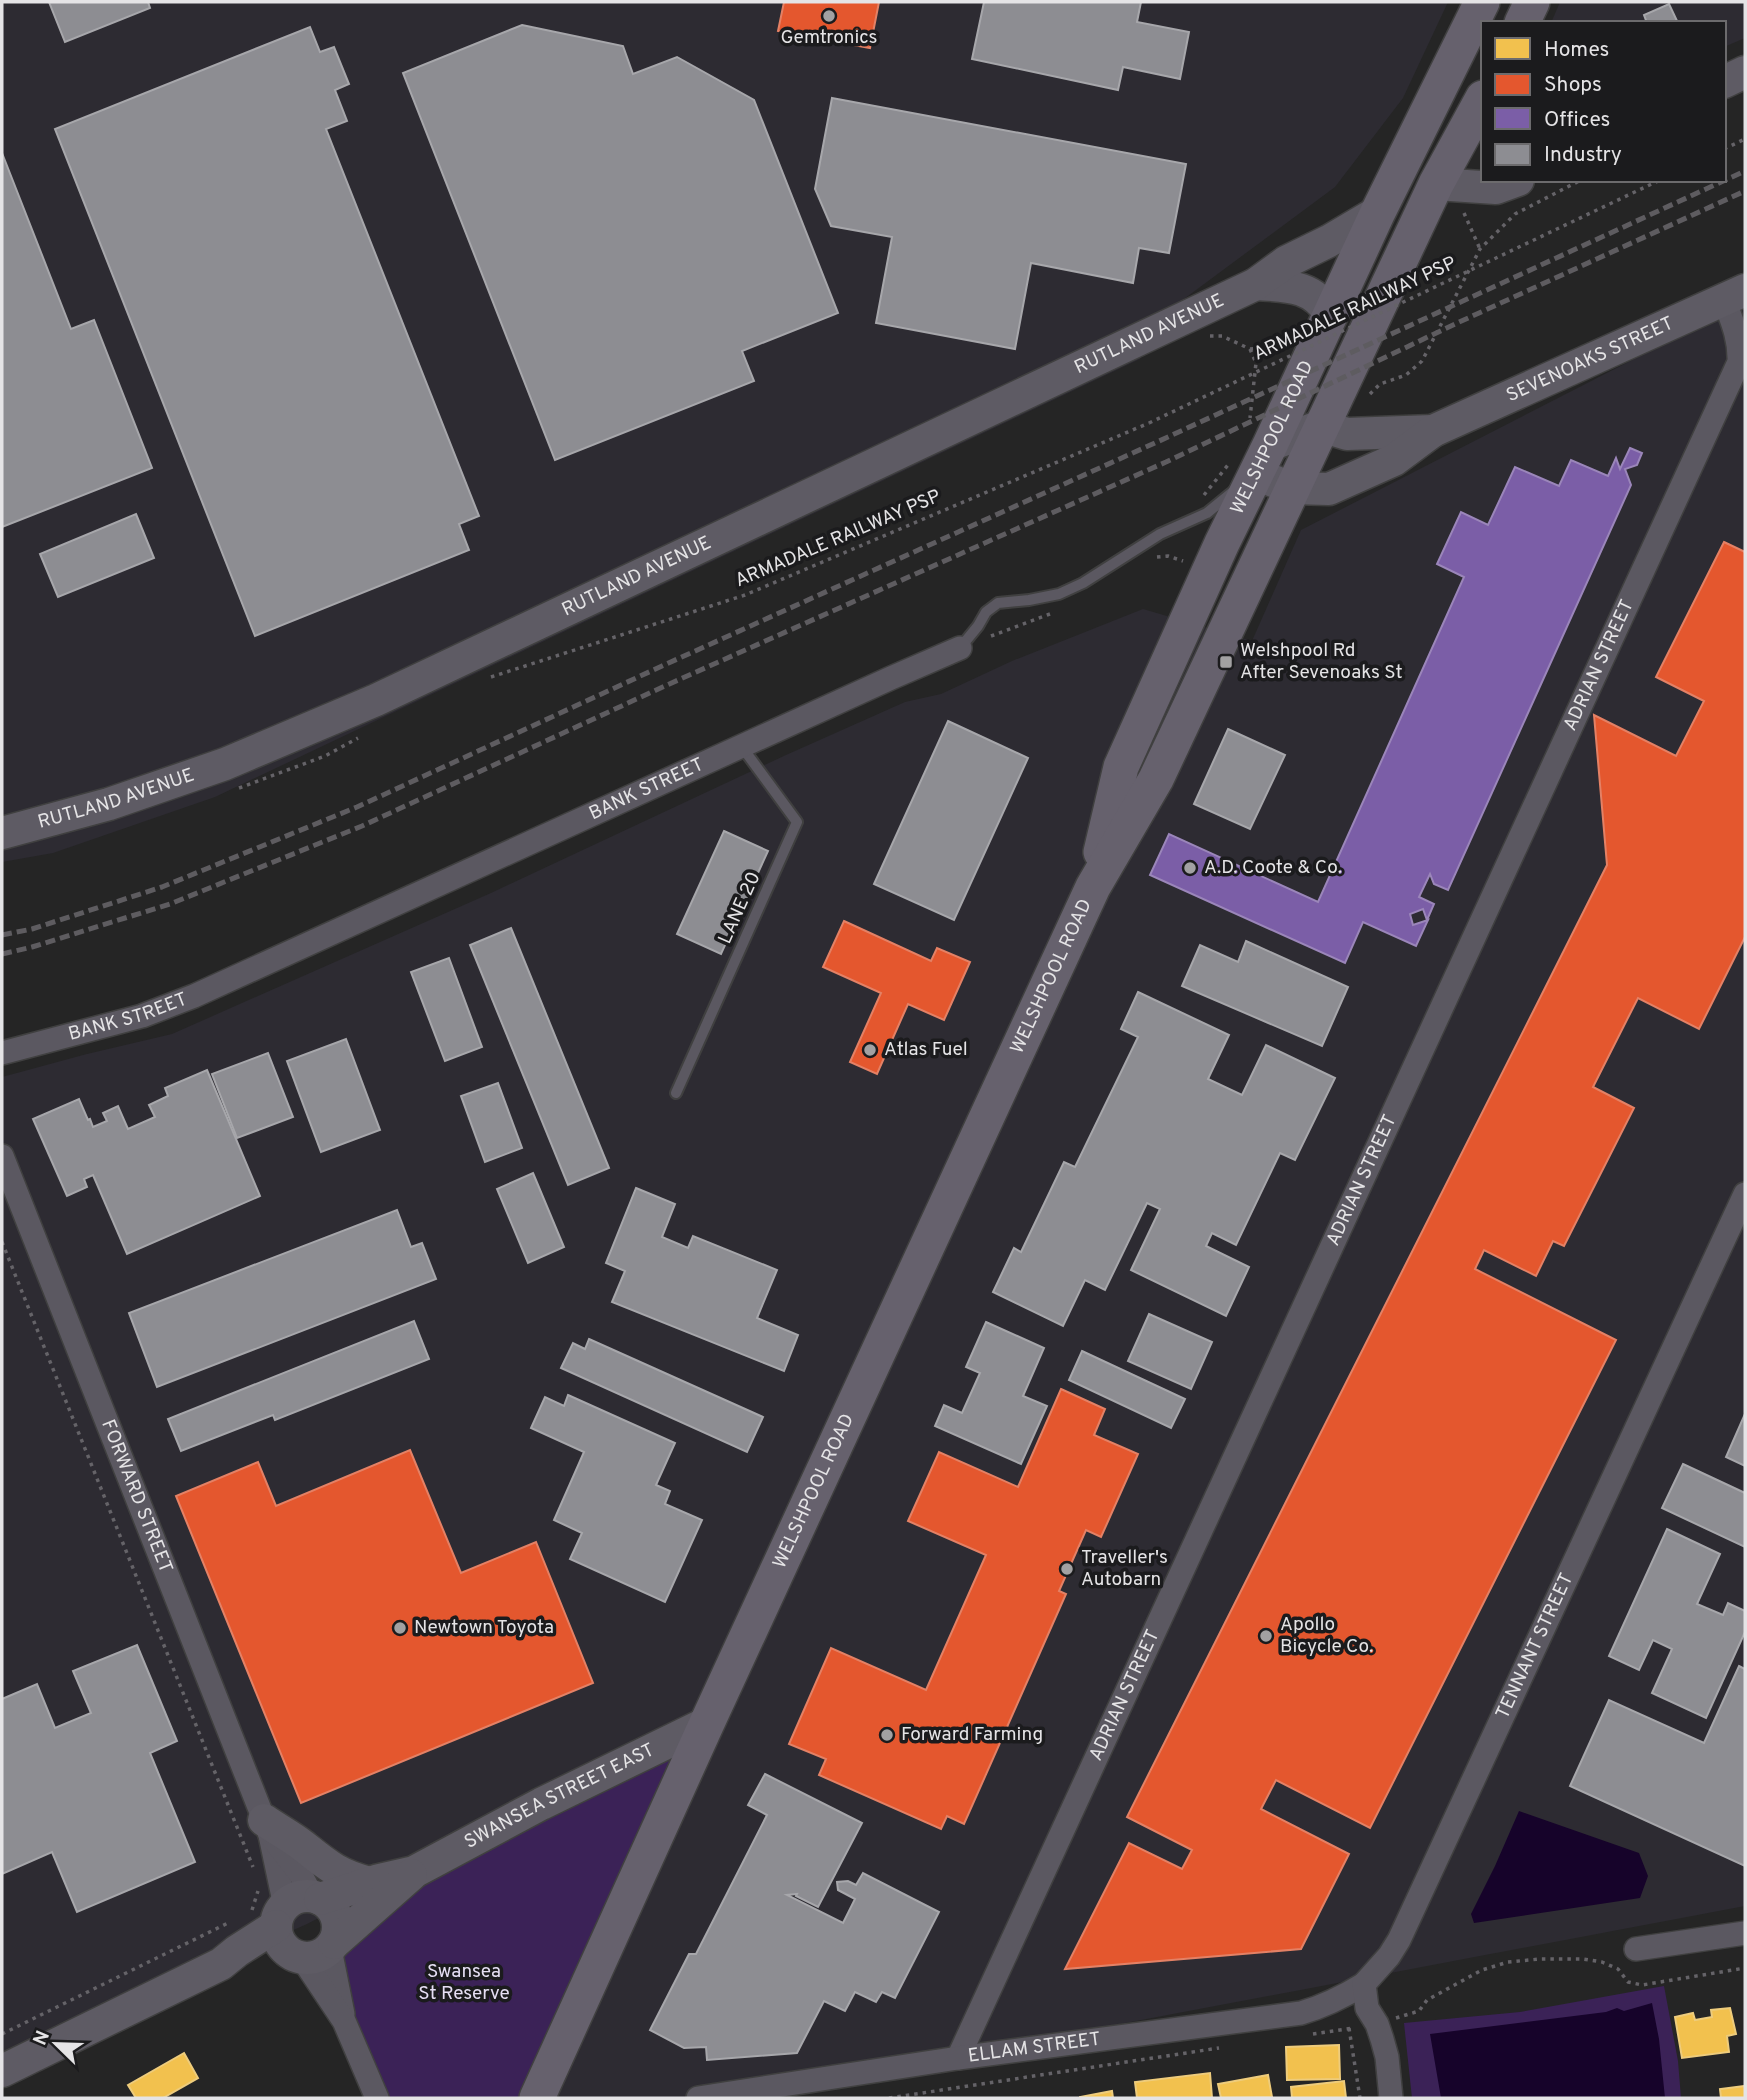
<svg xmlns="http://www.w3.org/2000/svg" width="1747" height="2100" font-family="Overpass,sans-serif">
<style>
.built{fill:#2d2b32}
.green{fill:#3b2257}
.water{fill:#16032a}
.homes{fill:#f2c14e;stroke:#eecc7c;stroke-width:2}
.shops{fill:#e4572e;stroke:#e48165;stroke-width:2}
.offices{fill:#7b5ea7;stroke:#9b86ba;stroke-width:2}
.industry{fill:#8d8d92;stroke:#a7a7ab;stroke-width:2}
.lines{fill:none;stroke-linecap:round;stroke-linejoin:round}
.lane-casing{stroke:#404040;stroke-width:14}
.street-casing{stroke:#404040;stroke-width:26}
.secondary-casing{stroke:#404040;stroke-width:35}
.primary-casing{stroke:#404040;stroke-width:38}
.path{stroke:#656368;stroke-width:3.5;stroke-dasharray:3.5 5;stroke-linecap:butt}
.lane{stroke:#5b5861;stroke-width:10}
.street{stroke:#5b5861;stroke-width:23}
.secondary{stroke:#5e5b64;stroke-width:32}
.primary{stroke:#66616d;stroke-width:35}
.rail{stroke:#5e5c60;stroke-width:5;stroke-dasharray:10 5;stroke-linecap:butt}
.path-bridge{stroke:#656368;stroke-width:3.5;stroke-dasharray:3.5 5;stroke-linecap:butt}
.poi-dot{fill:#a2a1a2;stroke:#1b1b1d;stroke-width:2.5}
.labels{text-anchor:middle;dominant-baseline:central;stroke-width:7;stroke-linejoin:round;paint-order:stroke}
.poi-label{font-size:19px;fill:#e5e4e6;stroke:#1b1b1d;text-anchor:start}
.street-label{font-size:19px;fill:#e5e4e6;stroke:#1b1b1d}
.park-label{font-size:19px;fill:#e6dff4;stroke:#1b1b1d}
</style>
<rect width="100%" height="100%" fill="#252525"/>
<!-- built -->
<g class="built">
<polygon points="2,2 1448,2 1403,98 1335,187 1165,313 1140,359 215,797 53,853 2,862"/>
<polygon points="1560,2 1745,2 1745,38 1724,47 1724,23 1551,23"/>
<polygon points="1745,302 1745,1906 728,2098 552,2098 725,1709 307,1924 2,2061 2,1077 87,1054 172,1034 491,893 786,755 905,702 941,694 1012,661 1143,609 1252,641 1301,530"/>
</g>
<!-- green -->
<g class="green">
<polygon points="707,1723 537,2098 381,2098 346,2016 334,1943 419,1869"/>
<polygon points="1664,1986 1678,2061 1681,2098 1412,2098 1404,2023 1520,2012"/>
</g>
<!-- water -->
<g class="water">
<polygon points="1519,1811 1639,1853 1648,1876 1640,1898 1474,1923 1471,1914 1495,1866"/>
<polygon points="1652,2003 1659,2039 1665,2098 1441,2098 1430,2034 1606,2012 1617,2008 1624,2011"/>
</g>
<!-- homes -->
<g class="homes">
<polygon points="1730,2008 1736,2034 1727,2036 1729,2052 1682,2058 1675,2017 1693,2013 1695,2020 1712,2017 1711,2010"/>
<polygon points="1339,2045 1340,2079 1287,2080 1286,2047"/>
<polygon points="184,2053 198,2078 163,2098 136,2098 128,2085"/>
<polygon points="1210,2073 1212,2098 1137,2098 1135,2082"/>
<polygon points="1268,2075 1272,2097 1221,2098 1218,2084"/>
<polygon points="1344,2081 1346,2098 1292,2098 1291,2087"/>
<polygon points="1745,2086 1745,2098 1721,2098 1720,2089"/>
<polygon points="1112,2091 1113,2098 1080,2098 1080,2097"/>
</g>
<!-- shops -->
<g class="shops">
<polygon points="784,2 879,2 870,48 778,31"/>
<polygon points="1724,542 1745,552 1745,937 1699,1029 1638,998 1593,1087 1634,1108 1564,1246 1553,1241 1536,1276 1484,1250 1475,1269 1616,1340 1370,1828 1276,1780 1261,1809 1349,1854 1301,1949 1065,1969 1129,1843 1182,1869 1192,1850 1127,1817 1607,865 1594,715 1676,756 1704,701 1656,677"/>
<polygon points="844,921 931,961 937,948 970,962 944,1020 908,1004 877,1074 850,1062 881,993 823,967"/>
<polygon points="1061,1389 1105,1409 1094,1435 1138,1454 1101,1537 1086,1530 1059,1591 1066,1594 964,1824 947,1816 941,1829 819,1775 826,1759 789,1744 831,1648 926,1690 986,1555 908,1521 939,1452 1018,1487"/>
<polygon points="410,1450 461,1573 536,1542 593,1683 301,1803 176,1496 258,1462 276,1506"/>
</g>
<!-- offices -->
<polygon class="offices" points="1630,448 1642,453 1637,465 1625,469 1631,485 1448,890 1434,884 1430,874 1419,897 1434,904 1427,920 1423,909 1410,914 1413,925 1428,920 1416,946 1363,922 1345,963 1150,875 1169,834 1318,902 1464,577 1437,564 1461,512 1488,525 1515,467 1559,486 1571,460 1608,476 1616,458 1620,469"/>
<!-- industry -->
<g class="industry">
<polygon points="49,2 148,2 150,8 65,42"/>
<polygon points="984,2 1141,2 1137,22 1189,32 1180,79 1123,67 1118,90 972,59"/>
<polygon points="1669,4 1678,23 1647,23 1644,15"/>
<polygon points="522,25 623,46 633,74 677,57 754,100 838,313 742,351 754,381 555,460 403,73"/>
<polygon points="310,27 320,52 334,47 349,84 335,90 347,121 326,129 479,516 459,524 469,550 255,636 55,129"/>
<polygon points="832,98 1186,164 1169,253 1139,248 1133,283 1031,263 1015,349 876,323 892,237 831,226 815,189"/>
<polygon points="2,153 71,329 94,320 152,468 2,527"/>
<polygon points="136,514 154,558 58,597 40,554"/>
<polygon points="948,721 1028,758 954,920 874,884"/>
<polygon points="1228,729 1285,755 1250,829 1194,804"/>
<polygon points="724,831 768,851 721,954 677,934"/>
<polygon points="511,928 609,1168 568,1185 470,945"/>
<polygon points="1246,941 1348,987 1322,1046 1182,986 1200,945 1238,962"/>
<polygon points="449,958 482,1047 445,1061 411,972"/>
<polygon points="1138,992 1229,1035 1208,1079 1242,1095 1266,1045 1335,1078 1295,1160 1280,1153 1236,1245 1212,1233 1206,1246 1249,1267 1226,1316 1131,1270 1160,1209 1147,1203 1105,1290 1085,1280 1063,1326 993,1292 1014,1248 1021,1252 1064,1162 1075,1167 1138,1037 1121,1029"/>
<polygon points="346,1039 380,1130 321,1152 287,1061"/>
<polygon points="268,1053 293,1117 237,1138 212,1074"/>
<polygon points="207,1070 260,1196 127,1254 93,1175 84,1179 87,1187 67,1196 33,1119 79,1099 88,1120 90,1119 93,1127 107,1121 103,1113 118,1106 128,1129 155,1117 149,1105 168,1096 165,1088"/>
<polygon points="498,1083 522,1148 485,1162 461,1096"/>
<polygon points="533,1173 564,1247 528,1263 497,1189"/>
<polygon points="636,1188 675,1204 662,1237 688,1248 693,1236 777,1270 757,1318 798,1335 784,1371 612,1302 625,1271 606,1263"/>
<polygon points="397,1210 411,1247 422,1243 436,1279 157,1387 129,1313"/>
<polygon points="1149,1314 1212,1342 1191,1389 1128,1361"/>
<polygon points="414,1321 429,1359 275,1420 273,1415 181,1451 168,1419"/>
<polygon points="986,1322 1044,1348 1023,1396 1047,1406 1021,1464 935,1426 944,1405 962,1413 980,1373 966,1367"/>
<polygon points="589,1339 763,1417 747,1452 561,1368 573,1343 585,1349"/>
<polygon points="1082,1351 1185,1399 1171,1428 1069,1380"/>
<polygon points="568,1395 675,1443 656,1485 670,1491 665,1504 702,1520 665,1602 570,1559 582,1533 554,1520 584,1452 531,1428 545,1397 564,1406"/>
<polygon points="1745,1414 1745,1466 1726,1457"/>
<polygon points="1683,1464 1745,1493 1745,1547 1662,1508"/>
<polygon points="1667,1529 1720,1554 1697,1604 1723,1615 1728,1603 1745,1611 1745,1632 1706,1718 1652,1693 1672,1649 1653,1640 1639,1670 1609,1656"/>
<polygon points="137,1645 177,1741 150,1753 195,1862 77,1912 52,1852 2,1874 2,1699 37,1684 55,1728 91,1713 73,1671"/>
<polygon points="1739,1666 1745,1669 1745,1866 1570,1786 1609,1700 1704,1743"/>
<polygon points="765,1774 862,1823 818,1907 796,1896 797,1894 787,1895 843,1923 855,1899 838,1890 837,1882 848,1881 856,1885 863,1873 939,1912 895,1998 882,1992 876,2002 855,1992 845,2011 824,2001 797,2053 707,2060 706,2047 684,2048 650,2030 689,1954 696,1954 767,1815 748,1805"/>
</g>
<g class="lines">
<defs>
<g id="lane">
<polyline points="960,648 978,626 986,612 998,603 1029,600 1059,594 1083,583 1160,534 1207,513 1234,491"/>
<polyline points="676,1093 797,822 742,747"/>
</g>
<g id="street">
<path id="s1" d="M2,1053l140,-37 52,-20 697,-318 69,-30"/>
<path id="s2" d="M2,1156l268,679 15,71"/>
<polyline points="270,1835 301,1875 312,1896"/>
<polyline points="330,1949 343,2014"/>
<polyline points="1636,1949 1745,1933"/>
<polyline points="302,1958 344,2021 377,2098"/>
<path id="s3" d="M958,2058l781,-1696c1,-23 -7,-41 -15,-62"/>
<path id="s4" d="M698,2098l260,-40 343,-45c24,-7 42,-16 63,-29"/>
<path id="s5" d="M1391,2098l-4,-41 -5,-18 -5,-15 -10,-16 -3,-24 25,-28 10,-16 346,-746"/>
</g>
<g id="secondary">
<polyline points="1724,82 1745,72"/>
<polyline points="1436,184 1496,188 1518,180"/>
<path d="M1256,284c31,2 57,1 74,30"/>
<polyline points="1270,445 1321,426 1347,434 1433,431"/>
<path id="s6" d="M1256,474l35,14 38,1 65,-29 39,-29 312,-141"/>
<path id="s7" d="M2,833l107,-29 116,-40 151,-64 880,-416 30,-22 43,-21 49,-29"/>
<path d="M264,1820c13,9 26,16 38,25 25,20 36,30 68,38"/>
<circle cx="307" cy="1927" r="31"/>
<path id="s8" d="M320,1899l59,-19 35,-8 127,-68 166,-81"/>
<polyline points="334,1943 411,1875"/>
<polyline points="2,2071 221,1964 237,1951 276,1926"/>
</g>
<g id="primary">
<polyline points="1522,23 1532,2"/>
<path id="s9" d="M1101,852l20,-85 101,-224 48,-98 108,-233 104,-210"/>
<path id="s10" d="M537,2098l170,-375 386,-836 63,-108 280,-595 47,-86"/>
</g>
</defs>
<!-- lane casing -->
<use href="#lane" class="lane-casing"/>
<!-- street casing -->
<use href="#street" class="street-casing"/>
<!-- secondary casing -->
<use href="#secondary" class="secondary-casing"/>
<!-- primary casing -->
<use href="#primary" class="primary-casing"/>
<!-- path -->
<g class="path">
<polyline points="1724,149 1745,139"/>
<polyline points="1464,213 1480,249"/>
<polyline points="1210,336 1222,336 1250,349 1283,347"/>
<polyline points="1250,349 1256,363 1250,418"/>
<polyline points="1370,394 1380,384 1406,375 1422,361 1480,249 1515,214 1581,180"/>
<polyline points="1204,495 1228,465"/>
<polyline points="1157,557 1168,556 1183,561"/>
<polyline points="991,636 1050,614"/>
<polyline points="491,677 745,595 1149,423"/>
<polyline points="239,788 325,756 358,738"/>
<polyline points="2,1242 253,1867"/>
<polyline points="252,1910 258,1891"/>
<polyline points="1396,2018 1419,2011 1427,2000 1482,1970 1508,1962 1540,1959 1583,1959 1602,1962 1618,1969 1628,1982 1642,1985 1745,1968"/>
<polyline points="1349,2028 1360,2098"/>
<polyline points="2,2034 230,1922"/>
<polyline points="1313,2034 1354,2028"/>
<polyline points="889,2098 1219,2048"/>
</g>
<!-- lane -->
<use href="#lane" class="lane"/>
<!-- street -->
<use href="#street" class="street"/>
<!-- secondary -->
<use href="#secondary" class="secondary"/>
<!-- primary -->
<use href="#primary" class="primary"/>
<!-- rail -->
<g class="rail">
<polyline points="2,935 32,929 162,887 357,807 662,666 1157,442 1745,171"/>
<polyline points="2,954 32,947 170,904 362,826 667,685 1166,462 1455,324 1745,191"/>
</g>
<!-- path-bridge -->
<polyline class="path-bridge" points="1149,423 1660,180"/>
</g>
<!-- markers -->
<g class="poi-dot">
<circle cx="829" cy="16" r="7"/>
<rect x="1219" y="655" width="14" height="14" rx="3.5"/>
<circle cx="1190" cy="868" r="7"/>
<circle cx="870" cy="1050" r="7"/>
<circle cx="1067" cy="1569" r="7"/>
<circle cx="400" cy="1628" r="7"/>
<circle cx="1266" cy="1636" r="7"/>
<circle cx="887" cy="1735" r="7"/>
</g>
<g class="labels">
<!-- poi labels -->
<g class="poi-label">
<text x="829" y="38" text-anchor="middle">Gemtronics</text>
<text x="1240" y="651">Welshpool Rd<tspan x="1240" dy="22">After Sevenoaks St</tspan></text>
<text x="1204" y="868">A.D. Coote &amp; Co.</text>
<text x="884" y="1050">Atlas Fuel</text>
<text x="1081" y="1558">Traveller's<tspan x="1081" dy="22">Autobarn</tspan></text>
<text x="1280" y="1625">Apollo<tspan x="1280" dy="22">Bicycle Co.</tspan></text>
<text x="414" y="1628">Newtown Toyota</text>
<text x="901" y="1735">Forward Farming</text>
</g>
<!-- street labels -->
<g class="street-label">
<text transform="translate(1355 309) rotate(-25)">ARMADALE RAILWAY PSP</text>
<text stroke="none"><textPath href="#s7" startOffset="1253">RUTLAND AVENUE</textPath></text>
<text stroke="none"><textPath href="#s6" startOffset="368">SEVENOAKS STREET</textPath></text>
<text stroke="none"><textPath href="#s9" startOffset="450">WELSHPOOL ROAD</textPath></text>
<text transform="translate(838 539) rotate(-23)">ARMADALE RAILWAY PSP</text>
<text stroke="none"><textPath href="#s7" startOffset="686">RUTLAND AVENUE</textPath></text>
<text stroke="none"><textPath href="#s3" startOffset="1533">ADRIAN STREET</textPath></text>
<text stroke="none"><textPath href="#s1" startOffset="698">BANK STREET</textPath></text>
<text stroke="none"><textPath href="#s7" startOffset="119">RUTLAND AVENUE</textPath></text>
<text transform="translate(740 908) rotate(-66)">LANE 20</text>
<text stroke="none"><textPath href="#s10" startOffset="1234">WELSHPOOL ROAD</textPath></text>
<text stroke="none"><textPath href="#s1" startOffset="131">BANK STREET</textPath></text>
<text stroke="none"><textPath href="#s3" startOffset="966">ADRIAN STREET</textPath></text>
<text stroke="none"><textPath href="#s10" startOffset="667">WELSHPOOL ROAD</textPath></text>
<text stroke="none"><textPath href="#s2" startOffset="366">FORWARD STREET</textPath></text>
<text stroke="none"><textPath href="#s5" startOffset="499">TENNANT STREET</textPath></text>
<text stroke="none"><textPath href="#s3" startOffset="399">ADRIAN STREET</textPath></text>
<text stroke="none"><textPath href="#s8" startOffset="262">SWANSEA STREET EAST</textPath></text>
<text stroke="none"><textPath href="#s4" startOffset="340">ELLAM STREET</textPath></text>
</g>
<!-- park labels -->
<g class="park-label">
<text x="464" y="1972">Swansea<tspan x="464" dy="22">St Reserve</tspan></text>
</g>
</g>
<!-- border -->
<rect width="1747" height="2100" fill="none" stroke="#e5e4e6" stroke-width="7"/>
<!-- legend -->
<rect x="1481" y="21" width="245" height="161" fill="#1b1b1d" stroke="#6c6b6d" stroke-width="2"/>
<rect x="1495" y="38" width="35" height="21" fill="#f2c14e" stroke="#6c6b6d" stroke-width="2"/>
<text x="1544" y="56" font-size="21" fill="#e5e4e6">Homes</text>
<rect x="1495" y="74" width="35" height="21" fill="#e4572e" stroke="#6c6b6d" stroke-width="2"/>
<text x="1544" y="91" font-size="21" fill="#e5e4e6">Shops</text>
<rect x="1495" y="108" width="35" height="21" fill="#7b5ea7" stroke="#6c6b6d" stroke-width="2"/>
<text x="1544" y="126" font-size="21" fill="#e5e4e6">Offices</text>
<rect x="1495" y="144" width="35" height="21" fill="#8d8d92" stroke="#6c6b6d" stroke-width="2"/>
<text x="1544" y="161" font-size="21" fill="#e5e4e6">Industry</text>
<!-- north arrow -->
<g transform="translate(56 2044) rotate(293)" stroke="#1b1b1d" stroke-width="5" paint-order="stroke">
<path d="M0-5L12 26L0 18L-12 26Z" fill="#e5e4e6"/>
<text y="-10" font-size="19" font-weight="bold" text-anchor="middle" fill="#e5e4e6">N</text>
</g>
</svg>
